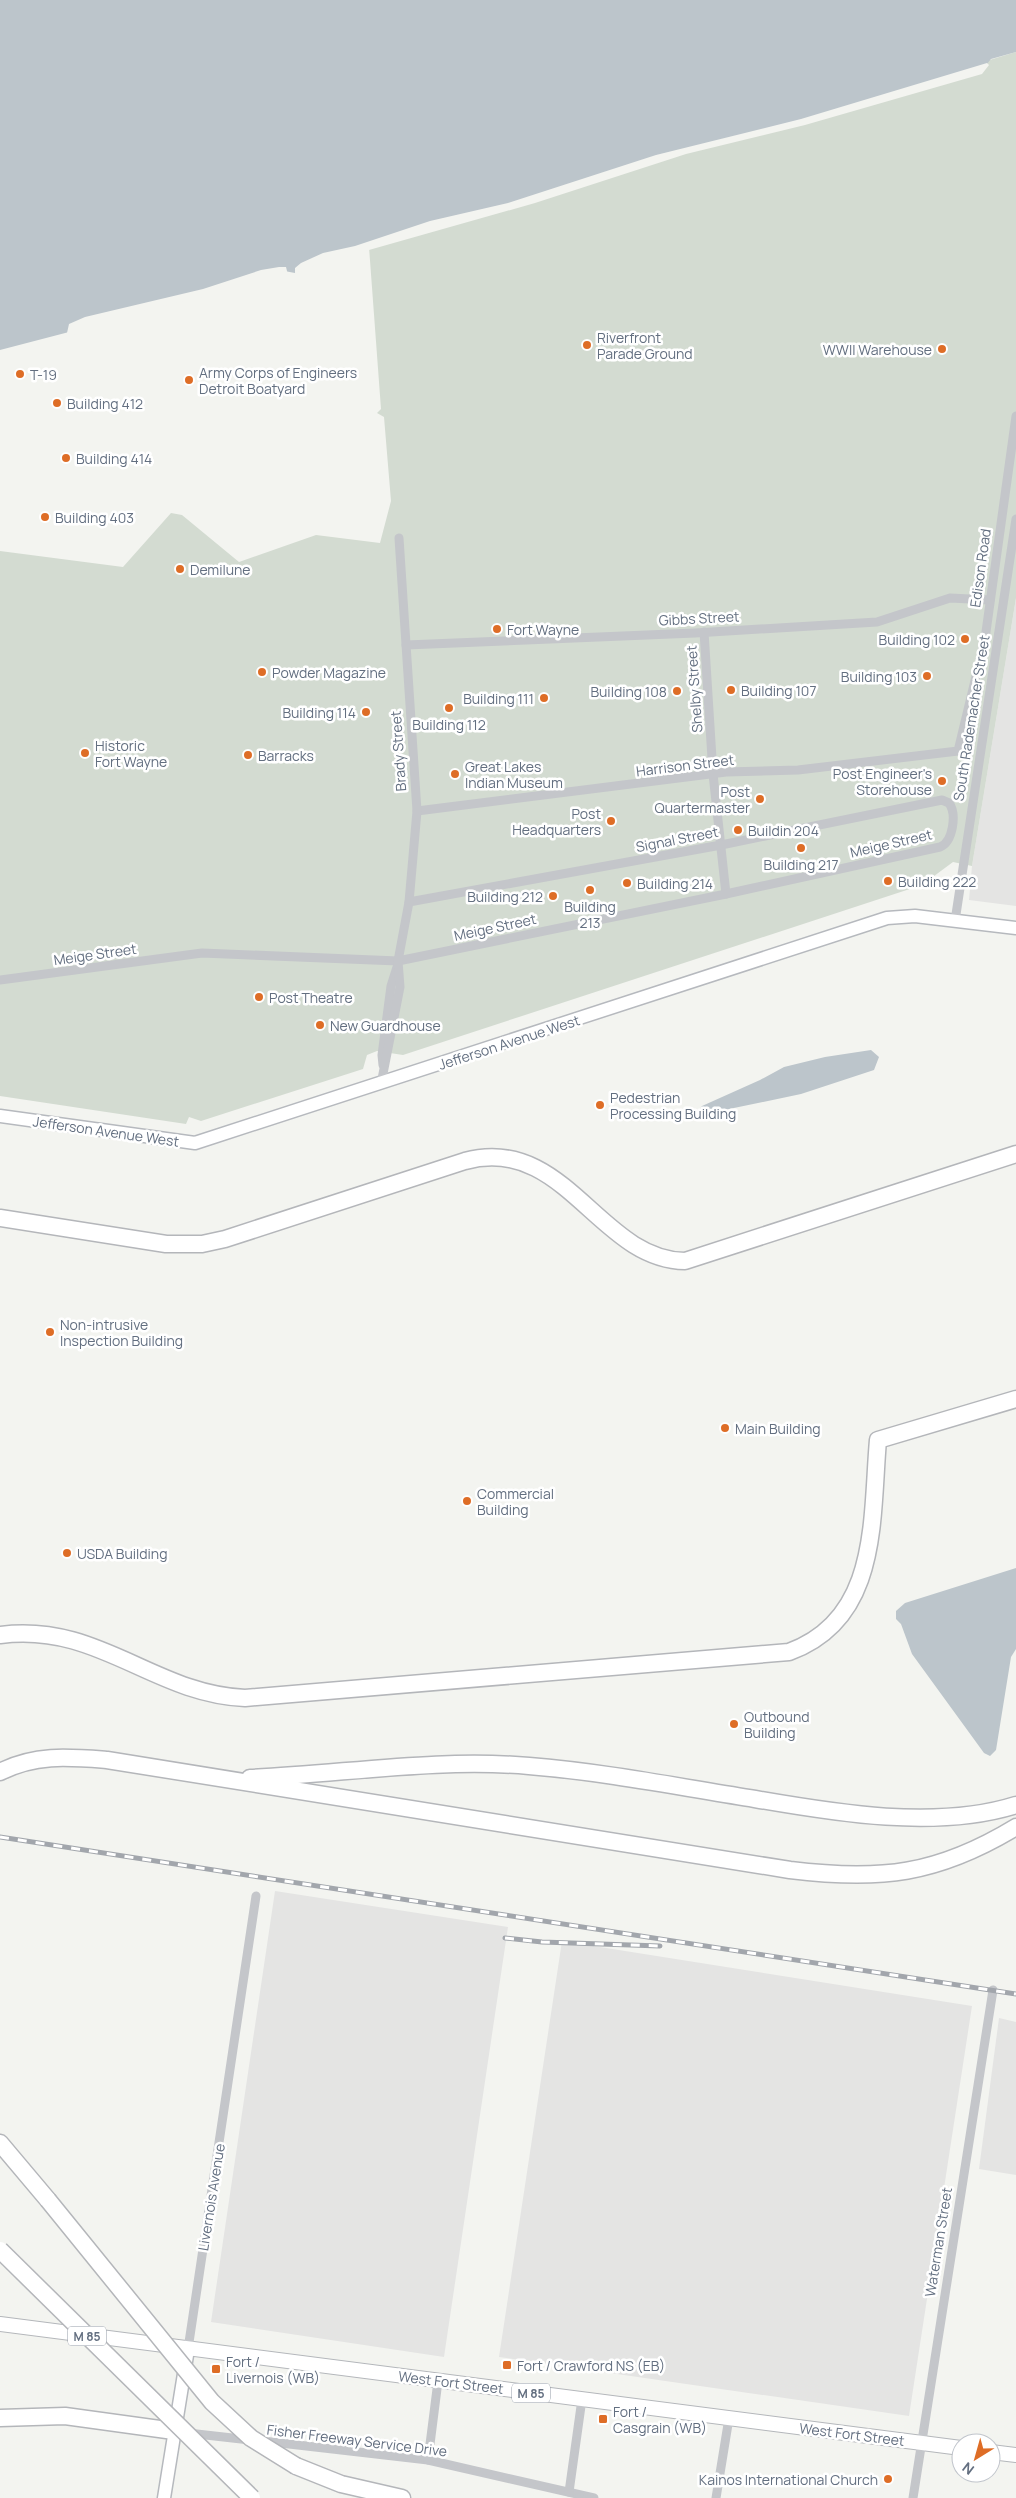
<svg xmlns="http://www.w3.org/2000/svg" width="1016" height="2498" font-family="Manrope,sans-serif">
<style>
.built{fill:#e4e4e3}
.green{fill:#d3dbd1}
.water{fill:#bcc5cb}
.pier{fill:#f3f4f0}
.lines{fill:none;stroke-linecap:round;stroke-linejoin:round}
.secondary-casing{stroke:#b6b9be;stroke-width:15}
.primary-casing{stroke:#b4b7bb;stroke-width:16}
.motorway-casing{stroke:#b4b6ba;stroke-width:19}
.minor{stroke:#c4c6ca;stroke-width:9}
.secondary{stroke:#fff;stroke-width:12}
.primary{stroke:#fff;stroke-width:14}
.motorway{stroke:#fff;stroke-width:16}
.rail-casing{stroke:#a2a6ac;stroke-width:5}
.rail{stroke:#fff;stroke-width:3;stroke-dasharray:9;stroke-linecap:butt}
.motorway-bridge-casing{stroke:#b4b6ba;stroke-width:19;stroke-linecap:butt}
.motorway-bridge{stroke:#fff;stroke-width:16}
.poi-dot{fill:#de6d26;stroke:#fff;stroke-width:2}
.labels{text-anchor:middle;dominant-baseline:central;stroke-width:5;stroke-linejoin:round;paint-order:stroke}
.shield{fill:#fff;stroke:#929aa6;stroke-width:1}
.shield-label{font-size:12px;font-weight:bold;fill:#636f80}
.poi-label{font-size:14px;fill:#636f80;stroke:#fff;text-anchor:start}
.street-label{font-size:14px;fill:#636f80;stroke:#fff}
</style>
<rect width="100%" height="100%" fill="#f3f4f0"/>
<!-- built -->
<g class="built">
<polygon points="1016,598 1016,906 969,900 972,866"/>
<polygon points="275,1891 508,1927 444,2357 211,2322"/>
<polygon points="562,1941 972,2006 909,2416 499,2357"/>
<polygon points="999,2018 1016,2022 1016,2175 979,2169"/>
</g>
<!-- green -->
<polygon class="green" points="1016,52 1016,598 972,866 953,862 922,885 403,1055 377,1051 367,1055 363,1069 201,1121 189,1117 186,1124 0,1096 0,551 123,567 171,513 182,515 239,562 316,535 380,543 391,501 384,417 377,413 381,409 369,247"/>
<!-- water -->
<g class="water">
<polygon points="0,0 1016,0 1016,52 991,59 981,71 685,152 296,268 295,273 279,270 126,312 69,332 0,350"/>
<polygon points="871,1050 879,1057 874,1070 801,1094 705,1114 697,1113 702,1106 760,1080 784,1067 825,1057"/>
<polygon points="1016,1568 1016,1649 1011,1657 996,1750 990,1756 984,1753 912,1654 901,1624 896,1619 896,1611 905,1603"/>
</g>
<!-- pier -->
<g class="pier">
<polygon points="987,63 989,65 982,74 805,125 686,154 535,203 316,265 295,273 295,268 301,263 323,253 355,246 430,221 508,203 656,155 801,119"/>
<polygon points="279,267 286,267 288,275 279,273 247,281 203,297 127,314 76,335 67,333 69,324 85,317 203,289 261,270"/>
</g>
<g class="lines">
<defs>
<g id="secondary">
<polyline points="0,1116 195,1143 887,918 915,916 1016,928"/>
<polyline points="164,2498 188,2349"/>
</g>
<g id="primary">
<polyline points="0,2324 961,2448"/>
<polyline points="991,2452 1016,2455"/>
</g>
<g id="motorway">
<path d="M0,1218l166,26h36l23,-5 240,-78c100,-27 134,99 220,100l331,-107"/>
<path d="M0,1635c98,-13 153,59 245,63l544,-46c91,-33 82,-133 89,-212l138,-41"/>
<path d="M0,1772c35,-18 68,-15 107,-12l683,110c90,11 147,5 226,-43"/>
<path d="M250,1778c93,-4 186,-20 279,-12 75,6 151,21 226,33 80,14 182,31 261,6"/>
<polyline points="0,2143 48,2200"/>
<polyline points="0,2418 65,2416 174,2431"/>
<polyline points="296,2466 341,2484 402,2498"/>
</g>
</defs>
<!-- secondary casing -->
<use href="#secondary" class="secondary-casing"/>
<!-- primary casing -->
<use href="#primary" class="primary-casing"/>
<!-- motorway casing -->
<use href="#motorway" class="motorway-casing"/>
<!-- minor -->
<g class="minor">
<polyline points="704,632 713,774 726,894"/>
<polyline points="406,645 695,633 877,622 950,598 990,600"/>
<polyline points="417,811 726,772 798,770 958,751 985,639 1016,416"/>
<polyline points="955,921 1016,519"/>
<path d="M0,980l202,-27 196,8 328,-67 214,-47c13,-5 17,-33 9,-44l-7,-3 -221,45 -312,57"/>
<polyline points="383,1065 382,1055 391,986 397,967"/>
<polyline points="381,1084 400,987 398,961 409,902 417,811 399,538"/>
<polyline points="188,2349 256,1896"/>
<polyline points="188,2433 250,2440"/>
<polyline points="263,2441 428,2460 594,2498"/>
<polyline points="428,2460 438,2381"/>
<polyline points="569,2492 582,2399"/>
<polyline points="716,2498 729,2418"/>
<polyline points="913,2498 993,1990"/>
</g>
<!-- secondary -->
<use href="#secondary" class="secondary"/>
<!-- primary -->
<use href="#primary" class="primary"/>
<!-- motorway -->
<use href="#motorway" class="motorway"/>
<defs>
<g id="rail">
<polyline points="0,1837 1016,1994"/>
<polyline points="505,1938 542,1942 660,1946"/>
</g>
</defs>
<!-- rail casing -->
<use href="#rail" class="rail-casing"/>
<!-- rail -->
<use href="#rail" class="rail"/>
<defs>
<g id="motorway-bridge">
<polyline points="48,2200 212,2402 251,2438 296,2466"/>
<polyline points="0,2250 252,2498"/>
</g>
</defs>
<!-- motorway-bridge casing -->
<use href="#motorway-bridge" class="motorway-bridge-casing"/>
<!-- motorway-bridge -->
<use href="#motorway-bridge" class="motorway-bridge"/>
</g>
<!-- markers -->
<g class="poi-dot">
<circle cx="587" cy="345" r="5"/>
<circle cx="942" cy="349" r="5"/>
<circle cx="20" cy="374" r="5"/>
<circle cx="189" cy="380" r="5"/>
<circle cx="57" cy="403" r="5"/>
<circle cx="66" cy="458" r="5"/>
<circle cx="45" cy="517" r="5"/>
<circle cx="180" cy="569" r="5"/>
<circle cx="497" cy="629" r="5"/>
<circle cx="965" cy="639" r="5"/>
<circle cx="262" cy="672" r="5"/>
<circle cx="927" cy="676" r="5"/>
<circle cx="731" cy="690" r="5"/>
<circle cx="677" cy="691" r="5"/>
<circle cx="544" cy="698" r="5"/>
<circle cx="449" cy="708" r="5"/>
<circle cx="366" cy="712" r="5"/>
<circle cx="85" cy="753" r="5"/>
<circle cx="248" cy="755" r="5"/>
<circle cx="455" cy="774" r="5"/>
<circle cx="942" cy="781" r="5"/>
<circle cx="760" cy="799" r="5"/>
<circle cx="611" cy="821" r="5"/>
<circle cx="738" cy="830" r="5"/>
<circle cx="801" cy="848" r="5"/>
<circle cx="888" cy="881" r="5"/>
<circle cx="627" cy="883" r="5"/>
<circle cx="590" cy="890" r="5"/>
<circle cx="553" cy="896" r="5"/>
<circle cx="259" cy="997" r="5"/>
<circle cx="320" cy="1025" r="5"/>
<circle cx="600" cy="1105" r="5"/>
<circle cx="50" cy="1332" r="5"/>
<circle cx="725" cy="1428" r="5"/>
<circle cx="467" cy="1501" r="5"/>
<circle cx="67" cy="1553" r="5"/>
<circle cx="734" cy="1724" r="5"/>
<rect x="502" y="2360" width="10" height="10" rx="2.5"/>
<rect x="211" y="2364" width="10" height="10" rx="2.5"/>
<rect x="598" y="2414" width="10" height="10" rx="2.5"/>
<circle cx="888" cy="2479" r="5"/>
</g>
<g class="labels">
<!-- shield labels -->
<g class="shield">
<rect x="68" y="2326.5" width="38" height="19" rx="4"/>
<rect x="512" y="2383.5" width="38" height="19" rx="4"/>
</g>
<g class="shield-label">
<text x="87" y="2336">M 85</text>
<text x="531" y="2393">M 85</text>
</g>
<!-- poi labels -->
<g class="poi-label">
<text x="597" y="337">Riverfront<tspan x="597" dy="16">Parade Ground</tspan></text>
<text x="932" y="349" text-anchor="end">WWII Warehouse</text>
<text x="199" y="372">Army Corps of Engineers<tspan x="199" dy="16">Detroit Boatyard</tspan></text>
<text x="30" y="374">T-19</text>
<text x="67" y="403">Building 412</text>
<text x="76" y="458">Building 414</text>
<text x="55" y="517">Building 403</text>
<text x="190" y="569">Demilune</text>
<text x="507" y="629">Fort Wayne</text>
<text x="955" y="639" text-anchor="end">Building 102</text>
<text x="272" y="672">Powder Magazine</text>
<text x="917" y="676" text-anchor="end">Building 103</text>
<text x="741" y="690">Building 107</text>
<text x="667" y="691" text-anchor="end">Building 108</text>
<text x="534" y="698" text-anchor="end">Building 111</text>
<text x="356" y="712" text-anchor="end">Building 114</text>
<text x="449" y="724" text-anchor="middle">Building 112</text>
<text x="95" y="745">Historic<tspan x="95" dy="16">Fort Wayne</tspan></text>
<text x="258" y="755">Barracks</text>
<text x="465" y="766">Great Lakes<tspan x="465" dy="16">Indian Museum</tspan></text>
<text x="932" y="773" text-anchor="end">Post Engineer's<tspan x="932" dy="16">Storehouse</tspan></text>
<text x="750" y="791" text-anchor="end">Post<tspan x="750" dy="16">Quartermaster</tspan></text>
<text x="601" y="813" text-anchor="end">Post<tspan x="601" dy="16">Headquarters</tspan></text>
<text x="748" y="830">Buildin 204</text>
<text x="801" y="864" text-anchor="middle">Building 217</text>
<text x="898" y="881">Building 222</text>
<text x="637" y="883">Building 214</text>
<text x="543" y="896" text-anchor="end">Building 212</text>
<text x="590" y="906" text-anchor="middle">Building<tspan x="590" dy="16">213</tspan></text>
<text x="269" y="997">Post Theatre</text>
<text x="330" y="1025">New Guardhouse</text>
<text x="610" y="1097">Pedestrian<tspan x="610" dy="16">Processing Building</tspan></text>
<text x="60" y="1324">Non-intrusive<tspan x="60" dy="16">Inspection Building</tspan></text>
<text x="735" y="1428">Main Building</text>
<text x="477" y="1493">Commercial<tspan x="477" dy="16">Building</tspan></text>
<text x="77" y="1553">USDA Building</text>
<text x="744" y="1716">Outbound<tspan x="744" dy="16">Building</tspan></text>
<text x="226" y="2361">Fort /<tspan x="226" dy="16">Livernois (WB)</tspan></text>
<text x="517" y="2365">Fort / Crawford NS (EB)</text>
<text x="613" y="2411">Fort /<tspan x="613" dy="16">Casgrain (WB)</tspan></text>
<text x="878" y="2479" text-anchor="end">Kainos International Church</text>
</g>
<!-- street labels -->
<g class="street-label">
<text transform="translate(980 568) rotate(-82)">Edison Road</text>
<text transform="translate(699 618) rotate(-3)">Gibbs Street</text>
<text transform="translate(694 689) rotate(-94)">Shelby Street</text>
<text transform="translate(971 718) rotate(-81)">South Rademacher Street</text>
<text transform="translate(398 751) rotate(-94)">Brady Street</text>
<text transform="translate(685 765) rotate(-7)">Harrison Street</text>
<text transform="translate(677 839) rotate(-11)">Signal Street</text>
<text transform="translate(891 843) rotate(-13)">Meige Street</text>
<text transform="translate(495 927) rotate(-12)">Meige Street</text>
<text transform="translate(95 954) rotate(-8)">Meige Street</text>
<text transform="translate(509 1042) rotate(-18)">Jefferson Avenue West</text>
<text transform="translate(106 1131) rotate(8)">Jefferson Avenue West</text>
<text transform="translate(211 2197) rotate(-81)">Livernois Avenue</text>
<text transform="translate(938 2242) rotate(-81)">Waterman Street</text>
<text transform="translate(451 2382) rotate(7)">West Fort Street</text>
<text transform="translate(852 2434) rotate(7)">West Fort Street</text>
<text transform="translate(357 2440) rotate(7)">Fisher Freeway Service Drive</text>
</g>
</g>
<!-- north arrow -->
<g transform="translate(976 2458) rotate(217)"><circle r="24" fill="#ffffff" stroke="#c1c5cc"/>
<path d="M0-4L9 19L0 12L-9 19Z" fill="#de6d26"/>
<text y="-8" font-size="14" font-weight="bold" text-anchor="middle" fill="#636f80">N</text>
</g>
</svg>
